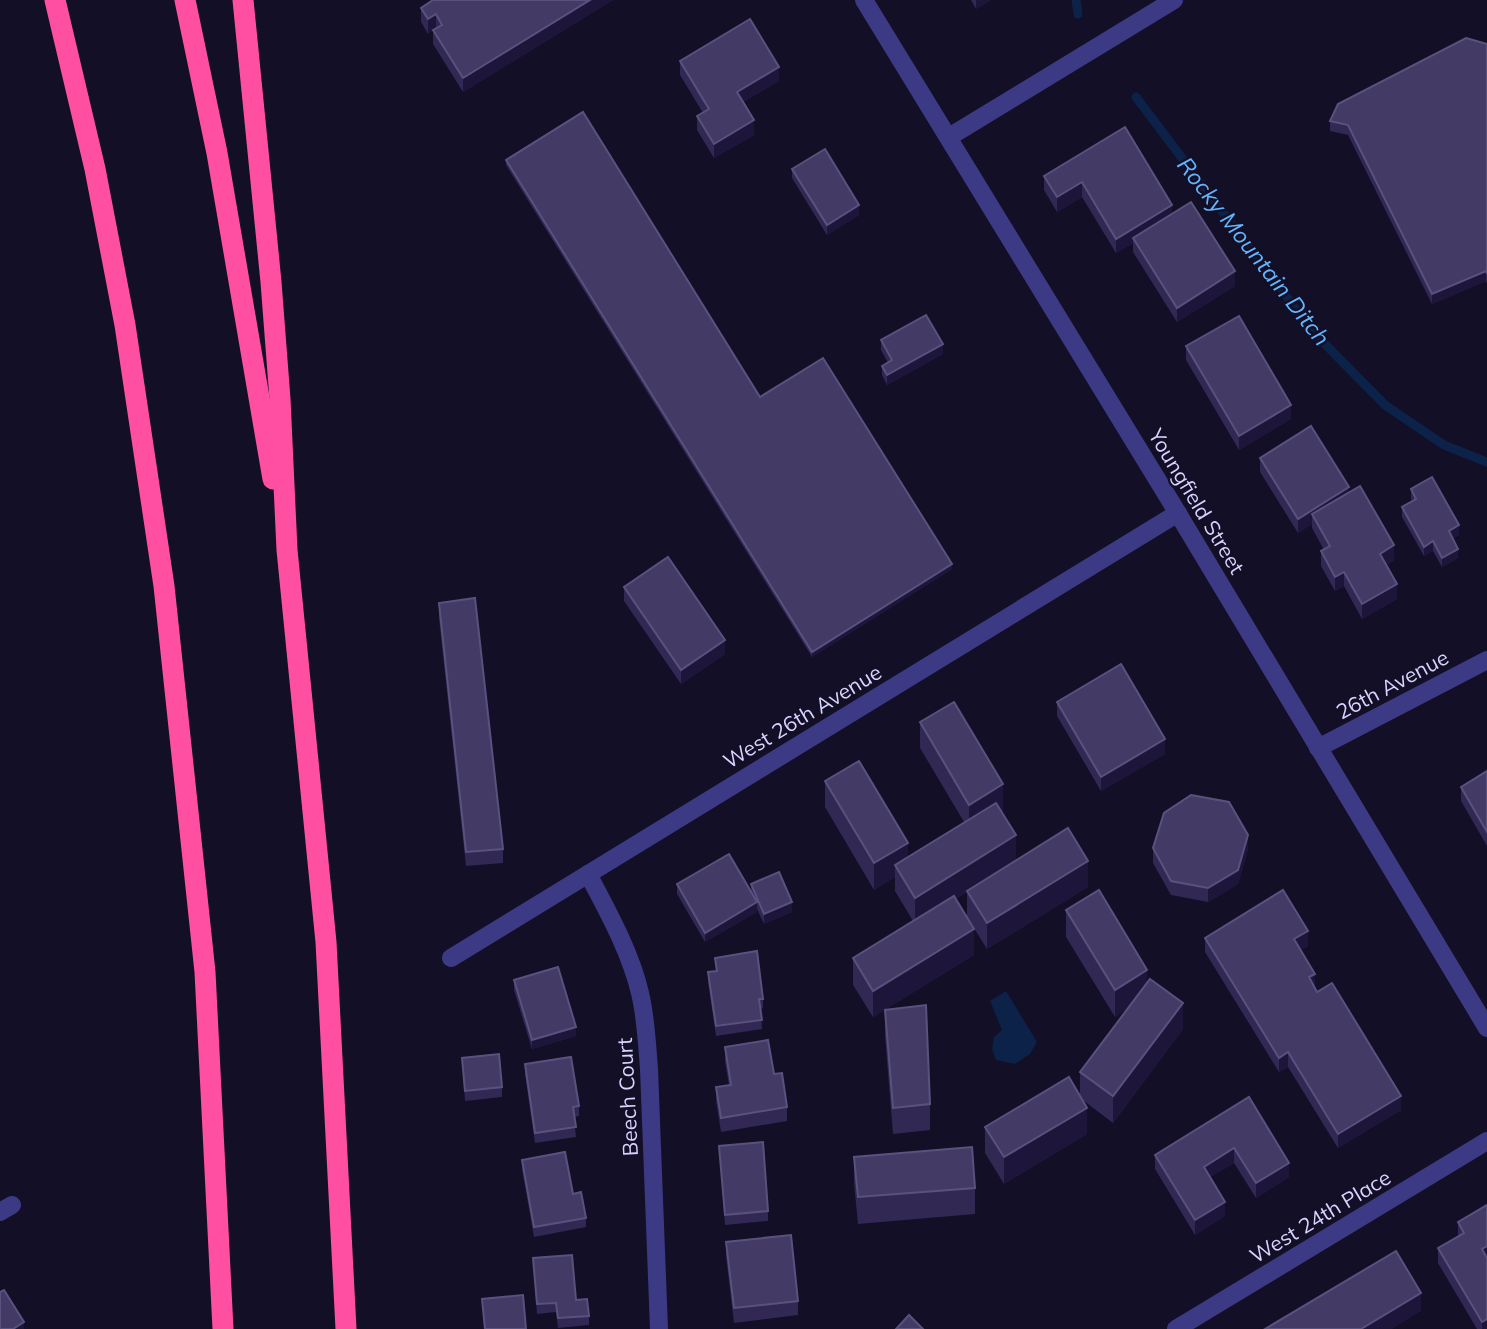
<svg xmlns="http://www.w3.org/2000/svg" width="1487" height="1329" font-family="Mulish,sans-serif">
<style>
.water{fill:#0c2248}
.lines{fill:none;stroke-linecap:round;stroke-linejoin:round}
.stream{stroke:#0c2248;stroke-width:9}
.minor{stroke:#3d3a85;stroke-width:18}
.tertiary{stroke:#3d3a85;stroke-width:18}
.motorway{stroke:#ff4fa3;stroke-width:21}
.wall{fill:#312854}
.shaded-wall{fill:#1d163a}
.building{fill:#433a66;stroke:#5a527e;stroke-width:2}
.labels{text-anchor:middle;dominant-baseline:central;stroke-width:5;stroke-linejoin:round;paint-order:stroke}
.street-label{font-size:21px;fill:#d9d4ff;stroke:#130f26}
.water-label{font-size:23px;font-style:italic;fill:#62b6ff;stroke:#130f26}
</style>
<rect width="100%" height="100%" fill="#130f26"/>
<!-- water -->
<polygon class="water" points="1006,991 1037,1042 1030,1054 1015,1064 996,1060 992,1049 994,1037 1002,1030 990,1001"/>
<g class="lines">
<!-- stream -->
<g class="stream">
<polyline points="1076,0 1078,14"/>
<polyline points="1136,97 1314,333 1385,405 1444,445 1487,462"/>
</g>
<!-- minor -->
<g class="minor">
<polyline points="1318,748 1487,660"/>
<path d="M588,874c20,38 42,77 52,119 6,25 7,51 9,76l10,260"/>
<polyline points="451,958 1178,513"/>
<polyline points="0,1212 12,1205"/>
<polyline points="1176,1329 1487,1141"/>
</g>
<!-- tertiary -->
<g class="tertiary">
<polyline points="864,0 1171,502 1487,1028"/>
<polyline points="949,137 1174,0"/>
</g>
<!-- motorway -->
<g class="motorway">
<polyline points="55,0 95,169 125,325 164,586 205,972 223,1329"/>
<polyline points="185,0 217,153 273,479"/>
<polyline points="243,0 271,282 280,399 287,550 326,942 346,1329"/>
</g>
</g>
<!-- wall -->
<g class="wall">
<polygon points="433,0 613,0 463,92 433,44 433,30 428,34 421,22 421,8"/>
<polygon points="971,0 991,0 976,9"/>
<polygon points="1487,44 1487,284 1486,281 1432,304 1348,135 1330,131 1330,121"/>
<polygon points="680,61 779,81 743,102 754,135 714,158 697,130 697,116 703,113 680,75"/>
<polygon points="1125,127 1172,214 1235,286 1177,322 1133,252 1133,243 1116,253 1082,197 1057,212 1044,190 1044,176"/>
<polygon points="506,160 760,397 952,569 812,657 506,165"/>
<polygon points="792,169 859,215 827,235 792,178"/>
<polygon points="881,340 943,354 887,385 882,375 882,366 888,363 881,350"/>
<polygon points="1186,346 1291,419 1239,450 1186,360"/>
<polygon points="1260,458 1349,492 1394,560 1386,565 1397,599 1362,619 1344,586 1335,591 1321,566 1321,551 1324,550 1312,528 1312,524 1298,533 1260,472"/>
<polygon points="1411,489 1459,535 1453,538 1458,558 1442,567 1433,551 1424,556 1402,517 1402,507 1412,501 1411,499"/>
<polygon points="624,587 725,654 681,684 624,601"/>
<polygon points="439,603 503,849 503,863 466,866 439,618"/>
<polygon points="1057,702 1165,754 1101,791 1057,716"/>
<polygon points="920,722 1003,811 1002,811 1016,860 1088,887 987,949 967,917 967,892 955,899 974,955 873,1017 853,985 853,958 913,921 895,891 895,877 874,890 825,807 825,781 908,857 964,822 920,748"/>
<polygon points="1487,771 1487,846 1461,801 1461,787"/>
<polygon points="1153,848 1248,849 1238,884 1208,902 1171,895 1153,863"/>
<polygon points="677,884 751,891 751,884 792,912 764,924 757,909 757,912 705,942 677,894"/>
<polygon points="1066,910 1147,983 1183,1029 1113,1123 1084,1101 1087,1134 1004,1184 985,1153 985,1127 1080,1096 1080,1072 1128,1008 1115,1017 1066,937"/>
<polygon points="1205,938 1308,946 1301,950 1315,988 1401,1110 1338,1148 1288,1067 1279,1072 1205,952"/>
<polygon points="715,958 763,999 763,1008 761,1009 762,1029 716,1036 708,982 708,972 716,971"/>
<polygon points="514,980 576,1036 532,1049 514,990"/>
<polygon points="885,1010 930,1104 930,1130 893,1134 885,1036"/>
<polygon points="725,1047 774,1074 787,1107 787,1121 721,1132 716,1101 716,1087 729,1085 725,1062"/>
<polygon points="462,1058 502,1087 502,1097 465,1101"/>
<polygon points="525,1064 579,1106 579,1116 574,1117 576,1137 535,1143 525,1074"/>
<polygon points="1249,1097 1289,1177 1256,1198 1234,1163 1210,1177 1225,1216 1195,1235 1155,1169 1155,1155"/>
<polygon points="719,1146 768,1211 768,1221 725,1225"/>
<polygon points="854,1157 975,1188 975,1214 858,1224 854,1183"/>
<polygon points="522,1160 586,1218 586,1227 534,1237 522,1169"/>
<polygon points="1487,1205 1487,1329 1477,1329 1438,1263 1438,1248 1458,1237 1458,1222"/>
<polygon points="726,1242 798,1301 798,1315 734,1323 726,1256"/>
<polygon points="533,1258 576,1300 589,1316 589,1325 558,1328 556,1312 537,1314"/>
</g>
<!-- shaded-wall -->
<g class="shaded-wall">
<polygon points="590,0 613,0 463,92 463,78"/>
<polygon points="976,0 991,0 976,9"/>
<polygon points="436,14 436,28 428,34 428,19"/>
<polygon points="779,67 779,81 737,106 737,92"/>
<polygon points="754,120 754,135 714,158 714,144"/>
<polygon points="1082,182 1082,197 1057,212 1057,197"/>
<polygon points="859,205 859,215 827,235 827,225"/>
<polygon points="1172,205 1172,220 1133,238 1133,243 1116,253 1116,239"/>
<polygon points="1235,271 1235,286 1177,322 1177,308"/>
<polygon points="1486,271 1486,281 1432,304 1432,294"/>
<polygon points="943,344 943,354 887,385 887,375"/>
<polygon points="1291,405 1291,419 1239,450 1239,436"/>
<polygon points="1349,487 1349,502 1312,514 1312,524 1298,533 1298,519"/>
<polygon points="1459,525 1459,535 1449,541 1449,531"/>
<polygon points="1433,541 1433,551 1424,556 1424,547"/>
<polygon points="1394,545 1394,560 1380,568 1380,554"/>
<polygon points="1458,549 1458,558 1442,567 1442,558"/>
<polygon points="952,564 952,569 812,657 812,652"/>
<polygon points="1344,572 1344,586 1335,591 1335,577"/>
<polygon points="1397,584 1397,599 1362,619 1362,604"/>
<polygon points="725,640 725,654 681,684 681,670"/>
<polygon points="1165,739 1165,754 1101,791 1101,777"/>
<polygon points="1003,784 1003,811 969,831 969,805"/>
<polygon points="1016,835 1016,861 915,924 915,898"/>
<polygon points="1248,835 1248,849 1238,884 1208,902 1208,888"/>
<polygon points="908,843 908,869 895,865 895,877 874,890 874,863"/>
<polygon points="1088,861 1088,887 987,949 987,923"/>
<polygon points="757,902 757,912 705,942 705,933"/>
<polygon points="792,902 792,912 764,924 764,914"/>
<polygon points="974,929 974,955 873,1017 873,991"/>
<polygon points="1308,931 1308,946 1294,954 1294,939"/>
<polygon points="1147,970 1147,996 1115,1017 1115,990"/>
<polygon points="1315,974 1315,988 1309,977"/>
<polygon points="1183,1003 1183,1029 1113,1123 1113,1096"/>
<polygon points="576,1027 576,1036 532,1049 532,1040"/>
<polygon points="1288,1052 1288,1067 1279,1072 1279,1058"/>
<polygon points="1401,1096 1401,1110 1338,1148 1338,1134"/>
<polygon points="1087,1108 1087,1134 1004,1184 1004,1157"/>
<polygon points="1234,1148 1234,1163 1204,1181 1204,1167"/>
<polygon points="1289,1163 1289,1177 1256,1198 1256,1183"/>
<polygon points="1225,1202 1225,1216 1195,1235 1195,1220"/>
<polygon points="1487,1246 1487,1260 1482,1249"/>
<polygon points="1421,1293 1421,1311 1392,1329 1361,1329"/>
<polygon points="1487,1319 1487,1329 1482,1329 1482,1322"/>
<polygon points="24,1322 24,1329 13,1329"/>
</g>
<!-- building -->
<g class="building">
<polygon points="433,0 590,0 463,78 433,30 442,25 436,14 428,19 421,8"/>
<polygon points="750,19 779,67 737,92 754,120 714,144 697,116 709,109 680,61"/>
<polygon points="1466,38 1487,44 1487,274 1486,271 1432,294 1348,125 1330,121 1338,104"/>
<polygon points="583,112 760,397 823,358 952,564 812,652 506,160"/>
<polygon points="1125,127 1172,205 1116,239 1082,182 1057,197 1044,176"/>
<polygon points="825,149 859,205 827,225 792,169"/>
<polygon points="1191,202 1235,271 1177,308 1133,238"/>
<polygon points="926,315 943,344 887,375 882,366 892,360 881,340"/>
<polygon points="1239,316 1291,405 1239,436 1186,346"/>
<polygon points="1311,426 1349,487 1298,519 1260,458"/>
<polygon points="1432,477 1459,525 1449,531 1458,549 1442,558 1433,541 1424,547 1402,507 1416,499 1411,489"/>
<polygon points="1360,486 1394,545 1380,554 1397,584 1362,604 1344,572 1335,577 1321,551 1330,546 1312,514"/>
<polygon points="668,557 725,640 681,670 624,587"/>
<polygon points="475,598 503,849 466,852 439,603"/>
<polygon points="1121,664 1165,739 1101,777 1057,702"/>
<polygon points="954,702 1003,784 969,805 920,722"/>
<polygon points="859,761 908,843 874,863 825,781"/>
<polygon points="1487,771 1487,832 1461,787"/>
<polygon points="1191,795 1229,802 1248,835 1238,870 1208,888 1171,881 1153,848 1164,813"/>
<polygon points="996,803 1016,835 915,898 895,865"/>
<polygon points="1068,828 1088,861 987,923 967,891"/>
<polygon points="729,854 757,902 705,933 677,884"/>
<polygon points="779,872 792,902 764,914 751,884"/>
<polygon points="1099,890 1147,970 1115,990 1066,910"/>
<polygon points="1283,890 1308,931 1294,939 1315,974 1309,977 1317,992 1332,983 1401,1096 1338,1134 1288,1052 1279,1058 1205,938"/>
<polygon points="954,896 974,929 873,991 853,958"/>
<polygon points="757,951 763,999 759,999 762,1020 716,1026 708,972 717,971 715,958"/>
<polygon points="558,967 576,1027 532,1040 514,980"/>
<polygon points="1150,979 1183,1003 1113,1096 1080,1072"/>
<polygon points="926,1005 930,1104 893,1108 885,1010"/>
<polygon points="768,1040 774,1074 782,1073 787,1107 721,1118 716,1087 731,1085 725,1047"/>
<polygon points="499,1054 502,1087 465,1091 462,1058"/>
<polygon points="571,1057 579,1106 573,1107 576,1127 535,1133 525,1064"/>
<polygon points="1069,1077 1087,1108 1004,1157 985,1127"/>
<polygon points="1249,1097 1289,1163 1256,1183 1234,1148 1204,1167 1225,1202 1195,1220 1155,1155"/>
<polygon points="763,1142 768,1211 725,1215 719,1146"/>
<polygon points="972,1147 975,1188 858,1197 854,1157"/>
<polygon points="565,1152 573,1194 581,1192 586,1218 534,1227 522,1160"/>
<polygon points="1487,1205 1487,1246 1482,1249 1487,1258 1487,1319 1482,1322 1438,1248 1464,1233 1458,1222"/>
<polygon points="791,1235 798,1301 734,1308 726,1242"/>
<polygon points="1396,1251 1421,1293 1361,1329 1265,1329"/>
<polygon points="572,1255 576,1300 587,1299 589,1316 558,1318 556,1303 537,1304 533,1258"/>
<polygon points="4,1290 24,1322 13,1329 0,1329 0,1292"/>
<polygon points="523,1295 526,1329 485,1329 482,1299"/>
<polygon points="909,1315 923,1329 896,1329"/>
</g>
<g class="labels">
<!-- street labels -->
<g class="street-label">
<text transform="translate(1197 501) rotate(59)">Youngfield Street</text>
<text transform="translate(1392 684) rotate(-28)">26th Avenue</text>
<text transform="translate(802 716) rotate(-31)">West 26th Avenue</text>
<text transform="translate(627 1097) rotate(-93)">Beech Court</text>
<text transform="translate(1320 1216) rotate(-31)">West 24th Place</text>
</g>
<!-- water labels -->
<g class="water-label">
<text transform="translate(1254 251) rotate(52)">Rocky Mountain Ditch</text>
</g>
</g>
</svg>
